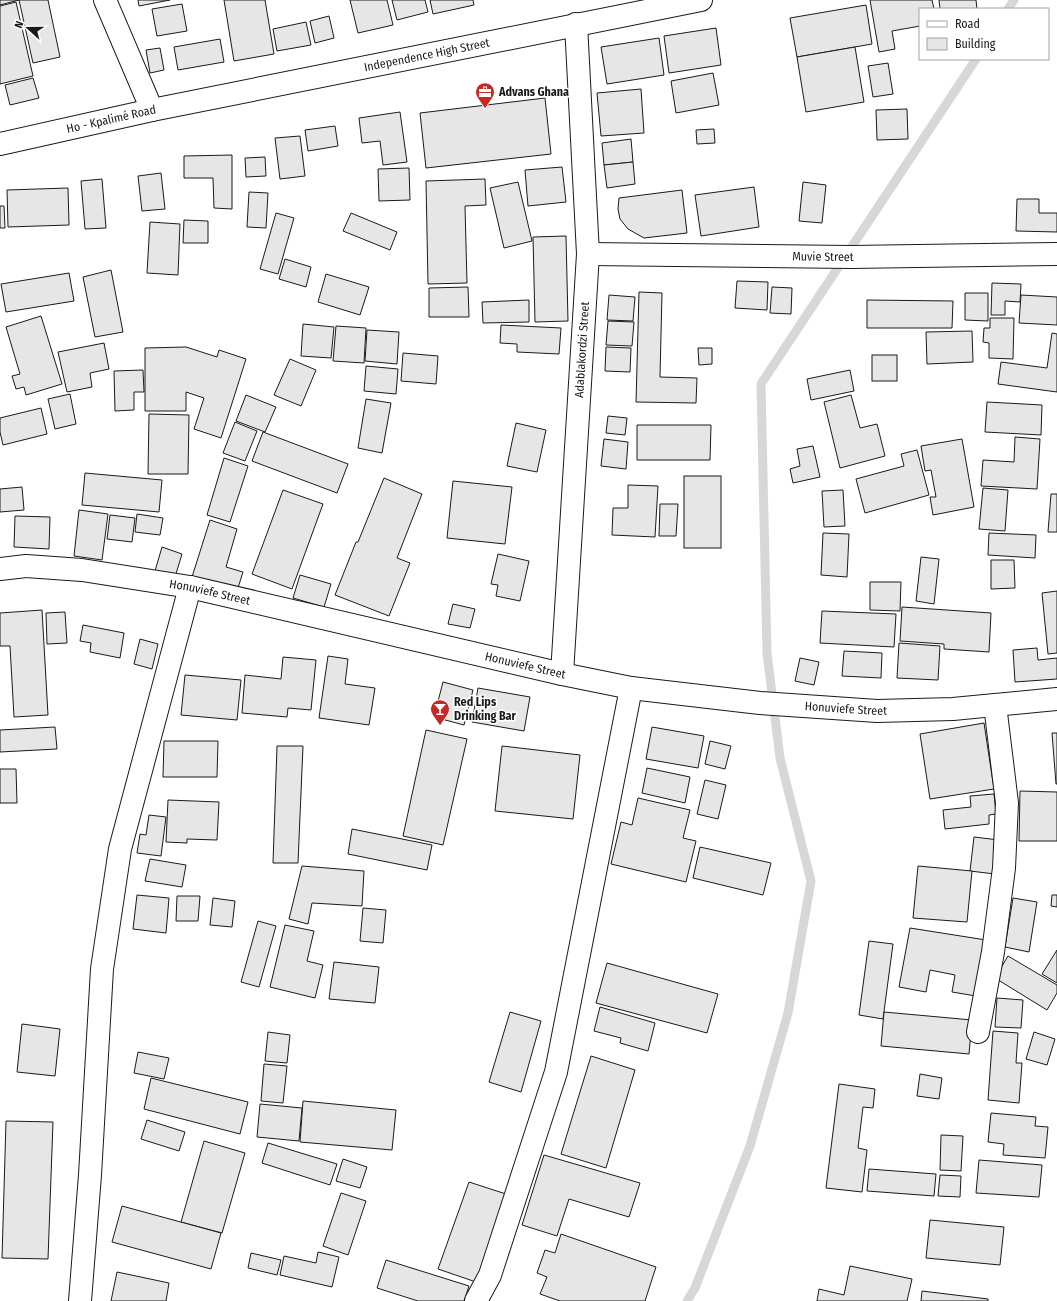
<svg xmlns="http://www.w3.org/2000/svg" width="1057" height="1301" font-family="'Fira Sans Condensed',sans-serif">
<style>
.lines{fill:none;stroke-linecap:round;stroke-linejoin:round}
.stream{stroke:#d7d7d7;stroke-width:9}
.building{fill:#e6e6e6;stroke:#1a1a1a}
.minor-casing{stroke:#1a1a1a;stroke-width:24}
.secondary-casing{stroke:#1a1a1a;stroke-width:24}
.primary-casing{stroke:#1a1a1a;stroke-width:24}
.minor{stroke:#fff;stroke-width:22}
.secondary{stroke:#fff;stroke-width:22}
.primary{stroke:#fff;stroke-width:22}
.labels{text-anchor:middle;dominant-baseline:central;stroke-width:3;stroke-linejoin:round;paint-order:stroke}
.street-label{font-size:12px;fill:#1a1a1a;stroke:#fff}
.poi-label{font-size:12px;font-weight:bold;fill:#1a1a1a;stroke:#fff;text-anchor:start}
</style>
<rect width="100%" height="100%" fill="#fff"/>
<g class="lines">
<!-- stream -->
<g class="stream">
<polyline points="1008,9 1014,0"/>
<polyline points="687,1301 695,1288 750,1146 788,1013 811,881 780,758 767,653 761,384 976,59"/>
</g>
</g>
<!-- building -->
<g class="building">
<polygon points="0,0 19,0 0,5"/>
<polygon points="19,0 48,0 60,57 33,63"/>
<polygon points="138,0 170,0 139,6"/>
<polygon points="224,0 265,0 274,54 234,61"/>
<polygon points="350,0 387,0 393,25 358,33"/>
<polygon points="392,0 425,0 428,12 397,20"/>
<polygon points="430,0 473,0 474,5 433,14"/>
<polygon points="870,0 932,0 934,9 920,9 920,26 892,31 895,49 879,52"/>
<polygon points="939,0 976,0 977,9 940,9"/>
<polygon points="16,2 33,76 0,84 0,6"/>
<polygon points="182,4 187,31 157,36 152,9"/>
<polygon points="866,5 872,44 797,57 790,18"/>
<polygon points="329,16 334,38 315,43 310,21"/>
<polygon points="306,22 311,45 277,51 273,29"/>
<polygon points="716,28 721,65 669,73 664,36"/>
<polygon points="659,38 664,75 607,84 601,47"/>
<polygon points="220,39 224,62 178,70 174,47"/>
<polygon points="855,47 864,102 806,112 797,57"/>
<polygon points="160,48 164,70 150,73 146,50"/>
<polygon points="888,63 893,94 873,97 868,66"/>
<polygon points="713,73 719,105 676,113 671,81"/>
<polygon points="33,78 39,98 10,105 5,85"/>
<polygon points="641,89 644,133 601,136 597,93"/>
<polygon points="545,98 551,154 426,168 420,113"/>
<polygon points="907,109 908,139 877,140 876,110"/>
<polygon points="400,112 407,162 383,165 380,141 362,143 359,118"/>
<polygon points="335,126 338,146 308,151 305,130"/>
<polygon points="714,129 715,143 697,144 696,130"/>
<polygon points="300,136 305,176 280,179 275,138"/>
<polygon points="631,139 633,162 604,165 602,143"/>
<polygon points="232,155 232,209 214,208 213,178 184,178 184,156"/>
<polygon points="265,157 266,176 246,177 245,158"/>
<polygon points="633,162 635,184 607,188 604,165"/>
<polygon points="562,167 566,202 528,206 525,170"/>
<polygon points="409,168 410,200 379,201 378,169"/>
<polygon points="161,173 165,209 142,211 138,176"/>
<polygon points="102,179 106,228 85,229 81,181"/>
<polygon points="485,179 486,205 465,206 467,283 428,284 426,181"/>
<polygon points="518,182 532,241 504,248 490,188"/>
<polygon points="803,182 826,185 822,223 799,221"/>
<polygon points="754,187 759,227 701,236 695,195"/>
<polygon points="68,188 69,225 8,227 7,190"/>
<polygon points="682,190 687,233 644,238 628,229 620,219 618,209 619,198"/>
<polygon points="249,192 268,193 266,228 247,227"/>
<polygon points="1017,199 1039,199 1039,213 1057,213 1057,232 1016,231"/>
<polygon points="0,206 4,206 5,228 0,228"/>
<polygon points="276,213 294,218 278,274 260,269"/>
<polygon points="351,213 397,232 390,250 343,231"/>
<polygon points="184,220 208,221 208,243 183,243"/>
<polygon points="150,222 180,224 178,275 147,273"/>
<polygon points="566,236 568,321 535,322 533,237"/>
<polygon points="285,259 311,267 306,287 279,279"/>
<polygon points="111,270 123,332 95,337 83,277"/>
<polygon points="69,273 74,301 6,312 1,284"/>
<polygon points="326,274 369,287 360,315 318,302"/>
<polygon points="737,281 768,282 767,310 735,308"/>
<polygon points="992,283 1021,284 1020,302 1005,301 1005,315 991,315"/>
<polygon points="468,287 469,317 429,317 429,288"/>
<polygon points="772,287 792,288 791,314 770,313"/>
<polygon points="639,292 662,293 660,377 697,378 696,403 636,402"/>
<polygon points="965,293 988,293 988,321 965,320"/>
<polygon points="609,295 635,297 633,321 607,320"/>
<polygon points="1021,295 1057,297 1057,325 1019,323"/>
<polygon points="529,300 529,322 483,323 482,302"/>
<polygon points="867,300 953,301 952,328 867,328"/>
<polygon points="41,316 62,384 26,395 24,387 16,389 12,376 20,374 6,327"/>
<polygon points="990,318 1014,318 1013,359 989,358 989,343 983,342 984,328 990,328"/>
<polygon points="608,321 634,322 632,346 606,345"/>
<polygon points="303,324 334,327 331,358 301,356"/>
<polygon points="501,325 561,328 559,354 517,352 517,344 500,343"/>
<polygon points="336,326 366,328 364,363 333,361"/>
<polygon points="367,330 399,332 397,364 365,361"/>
<polygon points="972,331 973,362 927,364 926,332"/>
<polygon points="1052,333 1057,334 1057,392 998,384 1001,362 1047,368"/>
<polygon points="104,343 109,369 90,373 92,387 67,392 58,352"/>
<polygon points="186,347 217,357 219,350 246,359 221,438 194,429 204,398 186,392 186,411 145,411 145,348"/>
<polygon points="606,347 631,348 630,372 605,371"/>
<polygon points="698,348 712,348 712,364 699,365"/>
<polygon points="403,353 438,356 436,384 401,381"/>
<rect x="872" y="355" width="25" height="26"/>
<polygon points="290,359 316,370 301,406 274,395"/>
<polygon points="366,366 398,369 396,394 364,391"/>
<polygon points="143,370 144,392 134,392 134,410 115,411 114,371"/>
<polygon points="850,370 854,391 811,400 807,379"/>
<polygon points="70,394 76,424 55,429 48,399"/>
<polygon points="246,395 276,407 265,432 236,421"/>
<polygon points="851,395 860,428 877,424 885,456 840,468 824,402"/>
<polygon points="366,399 391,403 382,453 358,448"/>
<polygon points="987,402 1042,405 1041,435 985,432"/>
<polygon points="41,408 47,434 3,445 0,432 0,418"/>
<polygon points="149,414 189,415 188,474 148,474"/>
<polygon points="608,416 627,418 625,435 606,433"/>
<polygon points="235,422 257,431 245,461 223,453"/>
<polygon points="516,423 546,430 537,472 507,466"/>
<polygon points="637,425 711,425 710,460 637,460"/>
<polygon points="263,432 348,464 337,493 252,461"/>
<polygon points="1015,437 1040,439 1037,489 981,486 983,460 1014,462"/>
<polygon points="604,439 628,442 626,469 601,466"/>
<polygon points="962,439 974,507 933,515 930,497 936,497 931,470 925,471 921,446"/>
<polygon points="813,446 820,477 793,483 790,469 800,466 797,449"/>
<polygon points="917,450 929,495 865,513 856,479 904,466 901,454"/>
<polygon points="224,458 248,466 230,522 207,515"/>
<polygon points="85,473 162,480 159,512 82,505"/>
<rect x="684" y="476" width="37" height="72"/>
<polygon points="384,478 422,494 397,558 410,563 389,616 335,595 356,542 358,542"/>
<polygon points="453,481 512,487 505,544 447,538"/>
<polygon points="628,485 658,486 655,537 612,535 613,508 628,508"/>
<polygon points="22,487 24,510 0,512 0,489"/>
<polygon points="983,488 1008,490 1005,531 979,529"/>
<polygon points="283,490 323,504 292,589 252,574"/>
<polygon points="843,490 845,526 824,527 822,491"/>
<polygon points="1051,494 1057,494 1057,532 1048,532"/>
<polygon points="660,504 678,504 676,536 659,536"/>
<polygon points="79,510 108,514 102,560 74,556"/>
<polygon points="137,514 163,518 160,535 135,532"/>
<polygon points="110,515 135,518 132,542 107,539"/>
<polygon points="15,516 50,517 49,549 14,547"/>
<polygon points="210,520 237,529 226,567 243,572 237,591 192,577"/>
<polygon points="823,533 849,534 847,577 821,575"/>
<polygon points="989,533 1036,535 1035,558 988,555"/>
<polygon points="162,547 182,554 175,577 155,571"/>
<polygon points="498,554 529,561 520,601 496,596 498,585 491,584"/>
<polygon points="921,557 939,559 934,604 916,601"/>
<polygon points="991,560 1014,560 1015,588 991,589"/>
<polygon points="300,575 331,584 324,607 293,598"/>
<polygon points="870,582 901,582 900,611 870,610"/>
<polygon points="1057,591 1057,653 1048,654 1042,593"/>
<polygon points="453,604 475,609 470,628 448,624"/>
<polygon points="902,607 991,613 989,652 944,649 944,644 900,641"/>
<polygon points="42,610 48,715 14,717 10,646 0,646 0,613"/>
<polygon points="822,611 896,614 894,647 820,643"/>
<polygon points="65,612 67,643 47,644 46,613"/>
<polygon points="83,625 124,633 120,658 90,652 91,643 80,641"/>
<polygon points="140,639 158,644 152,669 134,664"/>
<polygon points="899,643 940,646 938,680 897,678"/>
<polygon points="1037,648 1038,660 1057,658 1057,679 1015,682 1013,650"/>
<polygon points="844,651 882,653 881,678 842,676"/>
<polygon points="328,656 348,659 345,684 375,688 369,725 319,718"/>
<polygon points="283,657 316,660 311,710 288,708 287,717 242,713 245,675 281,679"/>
<polygon points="800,658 819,662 814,685 795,681"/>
<polygon points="185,675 241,680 237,720 181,715"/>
<polygon points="443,682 473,690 464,725 434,717"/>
<polygon points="478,688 530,697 524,731 472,722"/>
<polygon points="984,723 994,789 930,799 920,734"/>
<polygon points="55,727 57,749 0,752 0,730"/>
<polygon points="652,727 704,736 698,768 646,759"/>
<polygon points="426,730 467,739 443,845 403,836"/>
<polygon points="1052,733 1057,733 1057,784 1056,784"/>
<polygon points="164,741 218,741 217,777 163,777"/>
<polygon points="710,741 731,746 725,769 705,764"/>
<polygon points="277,746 303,746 298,863 273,863"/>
<polygon points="502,746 580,755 573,819 495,811"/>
<polygon points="647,768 690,777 685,803 642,793"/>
<polygon points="0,769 16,769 17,803 0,803"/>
<polygon points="705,780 726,785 718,819 697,814"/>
<polygon points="1020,791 1057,792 1057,841 1019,841"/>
<polygon points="994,794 996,814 989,815 989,824 945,829 943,810 971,807 970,796"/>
<polygon points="638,798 690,810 683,838 696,841 686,882 611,864 621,822 632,825"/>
<polygon points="168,800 219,802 217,840 187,839 187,843 166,842"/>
<polygon points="149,815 166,817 161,856 137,853 140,834 146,835"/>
<polygon points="352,829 432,845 427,870 348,854"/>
<polygon points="974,837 999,840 995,874 970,871"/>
<polygon points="700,847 771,863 763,895 693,878"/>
<polygon points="150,859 186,865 182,887 145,881"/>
<polygon points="302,866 364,871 362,906 312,903 308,924 289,919"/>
<polygon points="918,866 972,871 967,922 913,918"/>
<polygon points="137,895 169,898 166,933 133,929"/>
<polygon points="1052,895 1057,895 1057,907 1051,906"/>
<polygon points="177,896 200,896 198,921 176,921"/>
<polygon points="213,898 235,901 232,927 210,925"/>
<polygon points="1013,898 1037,902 1029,952 1005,947"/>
<polygon points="363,908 386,910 383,943 360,941"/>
<polygon points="258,921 276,926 259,987 241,982"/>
<polygon points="285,925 314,931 307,961 323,965 315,998 270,987"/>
<polygon points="910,928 986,940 976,996 952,992 955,975 930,970 926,992 899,987"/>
<polygon points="869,941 893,944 883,1019 859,1015"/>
<polygon points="1057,950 1057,983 1042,974"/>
<polygon points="1008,956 1057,985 1057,993 1047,1010 995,978"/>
<polygon points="334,962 379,967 375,1003 329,999"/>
<polygon points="607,963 718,994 707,1033 596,1003"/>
<polygon points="997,998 1023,1000 1021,1028 995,1027"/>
<polygon points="600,1007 655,1023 648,1051 620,1043 621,1038 594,1031"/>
<polygon points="510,1012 541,1021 521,1092 489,1082"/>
<polygon points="884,1012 972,1020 969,1054 881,1046"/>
<polygon points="22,1024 60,1029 55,1076 17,1072"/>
<polygon points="993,1031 1018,1033 1016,1063 1022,1063 1019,1103 988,1100"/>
<polygon points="268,1032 290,1035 287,1063 265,1061"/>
<polygon points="1034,1032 1055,1039 1047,1065 1026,1059"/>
<polygon points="138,1052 169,1058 164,1079 134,1073"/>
<polygon points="591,1056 635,1070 606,1168 561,1154"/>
<polygon points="264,1064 287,1066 283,1103 261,1101"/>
<polygon points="920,1074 942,1078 939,1099 917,1096"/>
<polygon points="151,1078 248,1102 240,1134 144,1109"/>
<polygon points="839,1084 875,1089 873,1108 863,1107 858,1148 867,1150 862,1192 826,1188"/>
<polygon points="303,1101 396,1110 392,1150 300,1142"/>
<polygon points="260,1104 302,1108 299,1141 257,1137"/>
<polygon points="991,1113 1036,1117 1035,1126 1048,1127 1045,1158 1003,1155 1004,1144 988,1142"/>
<polygon points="147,1120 185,1132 179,1151 141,1139"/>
<polygon points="6,1121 53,1122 48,1259 2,1258"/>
<polygon points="941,1135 963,1136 961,1171 940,1170"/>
<polygon points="204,1141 245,1153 222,1233 181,1222"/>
<polygon points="268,1143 337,1164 330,1185 262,1163"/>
<polygon points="544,1155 640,1183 629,1217 569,1199 557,1236 522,1225"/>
<polygon points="343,1159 367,1167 360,1188 336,1181"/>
<polygon points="979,1160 1042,1165 1039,1197 976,1193"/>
<polygon points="869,1169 936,1174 934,1196 867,1191"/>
<polygon points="940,1175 961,1176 960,1197 938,1196"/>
<polygon points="469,1182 506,1194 476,1282 438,1269"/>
<polygon points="341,1193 366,1201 348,1255 323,1246"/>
<polygon points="122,1206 221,1233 211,1269 112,1242"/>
<polygon points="930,1220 1004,1227 1000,1265 926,1258"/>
<polygon points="561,1234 656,1267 645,1301 560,1301 540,1294 547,1277 537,1273 545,1250 555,1253"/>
<polygon points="318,1252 339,1257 332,1287 280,1275 284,1256 316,1263"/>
<polygon points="251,1253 281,1260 277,1275 248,1268"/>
<polygon points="386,1260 469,1286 464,1301 418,1301 377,1288"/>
<polygon points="850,1266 912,1279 907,1301 817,1301 819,1289 844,1295"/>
<polygon points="117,1272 169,1283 166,1301 111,1301"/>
<polygon points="922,1291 988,1299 988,1301 921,1301"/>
</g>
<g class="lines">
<defs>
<g id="minor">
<path id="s1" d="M588,254l263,3 206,-3"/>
<path id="s2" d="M0,569l26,-3 56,4 108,17 372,87 69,14 129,15 117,8 76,-2 104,-10"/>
<path id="s3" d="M562,674l26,-420 -12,-230"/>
<polyline points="978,1032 993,952 1004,868 1007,803 995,705"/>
<polyline points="80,1301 90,1175 102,969 120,849 190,587"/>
<polyline points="476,1301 490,1275 556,1072 631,688"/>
</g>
<polyline id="secondary" points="105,0 152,110"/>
<g id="primary">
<path id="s4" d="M0,144l152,-34 549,-110"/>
</g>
</defs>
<!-- minor casing -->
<use href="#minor" class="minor-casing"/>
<!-- secondary casing -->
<use href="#secondary" class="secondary-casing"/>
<!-- primary casing -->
<use href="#primary" class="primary-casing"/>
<!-- minor -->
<use href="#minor" class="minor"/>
<!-- secondary -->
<use href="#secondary" class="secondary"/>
<!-- primary -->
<use href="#primary" class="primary"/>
</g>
<!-- icons -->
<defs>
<symbol id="office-pin" viewBox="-11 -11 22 30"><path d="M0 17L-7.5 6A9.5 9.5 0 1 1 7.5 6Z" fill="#c62828" stroke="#fff"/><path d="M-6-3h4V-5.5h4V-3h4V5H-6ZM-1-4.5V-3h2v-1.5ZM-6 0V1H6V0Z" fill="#fff"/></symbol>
<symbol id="bar-pin" viewBox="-11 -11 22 30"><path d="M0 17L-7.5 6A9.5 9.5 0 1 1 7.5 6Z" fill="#c62828" stroke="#fff"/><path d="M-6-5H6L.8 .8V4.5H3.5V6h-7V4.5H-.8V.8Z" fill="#fff"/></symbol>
</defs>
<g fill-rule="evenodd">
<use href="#office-pin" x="474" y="81" width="22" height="30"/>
<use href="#bar-pin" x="429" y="698" width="22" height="30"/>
</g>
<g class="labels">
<!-- street labels -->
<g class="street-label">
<text stroke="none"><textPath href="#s4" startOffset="436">Independence High Street</textPath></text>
<text stroke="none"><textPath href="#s4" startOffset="114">Ho - Kpalimé Road</textPath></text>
<text stroke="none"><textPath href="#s1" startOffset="235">Muvie Street</textPath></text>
<text stroke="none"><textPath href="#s3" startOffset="325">Adablakordzi Street</textPath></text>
<text stroke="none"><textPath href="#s2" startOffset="212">Honuviefe Street</textPath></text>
<text stroke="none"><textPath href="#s2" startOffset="536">Honuviefe Street</textPath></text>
<text stroke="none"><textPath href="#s2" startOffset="860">Honuviefe Street</textPath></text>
</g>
<!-- poi labels -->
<g class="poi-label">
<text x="499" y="92">Advans Ghana</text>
<text x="454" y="702">Red Lips<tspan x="454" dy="14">Drinking Bar</tspan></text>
</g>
</g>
<!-- legend -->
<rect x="919" y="8" width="130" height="52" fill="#ffffff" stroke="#a3a3a3"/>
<rect x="927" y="21" width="20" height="6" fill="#ffffff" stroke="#a3a3a3"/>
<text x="955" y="28" font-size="12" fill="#1a1a1a">Road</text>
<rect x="927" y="38" width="20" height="12" fill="#e6e6e6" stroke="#a3a3a3"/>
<text x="955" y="48" font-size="12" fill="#1a1a1a">Building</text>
<!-- north arrow -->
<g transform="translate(28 28) rotate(291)" stroke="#ffffff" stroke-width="3" paint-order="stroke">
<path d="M0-3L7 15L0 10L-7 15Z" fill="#1a1a1a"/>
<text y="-6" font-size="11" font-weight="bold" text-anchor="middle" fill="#1a1a1a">N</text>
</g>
</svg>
